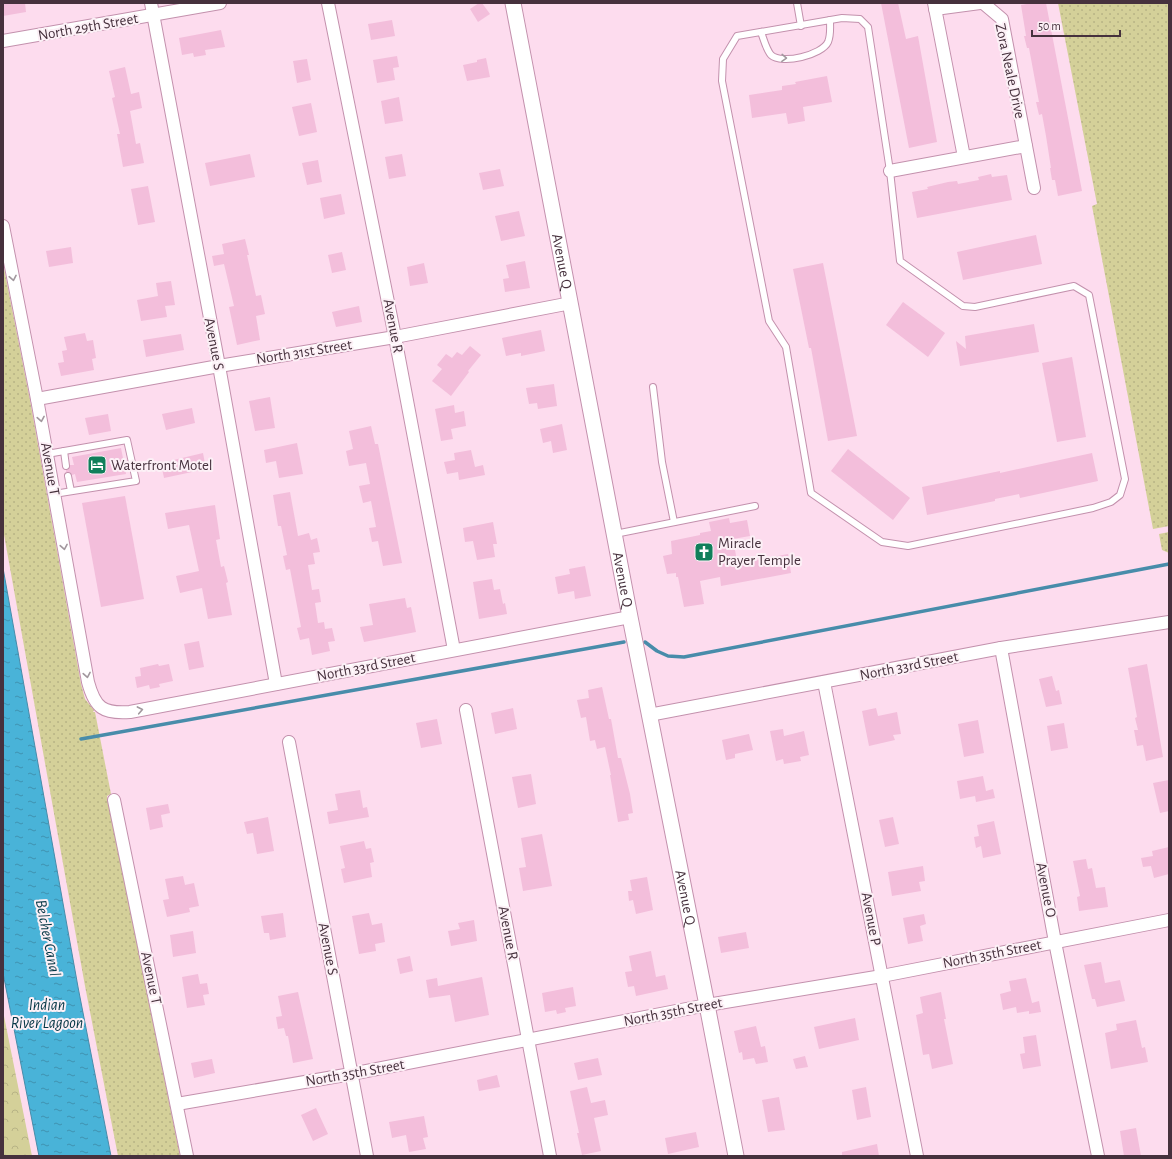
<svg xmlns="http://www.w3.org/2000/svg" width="1172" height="1159" font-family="'Alegreya Sans',sans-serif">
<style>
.grass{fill:url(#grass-dots)}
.forest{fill:url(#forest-crowns)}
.water{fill:url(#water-ripples);stroke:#488caa}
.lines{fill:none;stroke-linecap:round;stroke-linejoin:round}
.stream{stroke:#488caa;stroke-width:3.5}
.building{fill:#f3bedb}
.service-casing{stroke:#c391ad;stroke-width:8}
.minor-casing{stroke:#c391ad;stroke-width:14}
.tertiary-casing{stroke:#c391ad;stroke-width:17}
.service{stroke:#fff;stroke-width:6}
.minor{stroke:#fff;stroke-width:12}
.tertiary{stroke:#fff;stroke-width:15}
.oneway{stroke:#a2989e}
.labels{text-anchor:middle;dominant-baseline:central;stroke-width:4;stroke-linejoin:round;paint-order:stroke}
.street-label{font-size:15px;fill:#46313d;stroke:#fcf0f6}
.poi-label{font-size:15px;fill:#46313d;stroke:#fcf0f6;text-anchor:start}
.water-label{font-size:16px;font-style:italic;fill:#043645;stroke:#fcf0f6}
</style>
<defs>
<pattern id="grass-dots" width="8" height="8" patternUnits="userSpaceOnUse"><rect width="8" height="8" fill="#d4d099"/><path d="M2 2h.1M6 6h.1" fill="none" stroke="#b7b385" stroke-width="1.8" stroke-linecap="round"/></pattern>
<pattern id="forest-crowns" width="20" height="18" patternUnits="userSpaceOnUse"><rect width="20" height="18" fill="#d4d099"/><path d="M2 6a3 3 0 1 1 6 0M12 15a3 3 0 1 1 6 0" fill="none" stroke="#b7b385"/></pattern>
<pattern id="water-ripples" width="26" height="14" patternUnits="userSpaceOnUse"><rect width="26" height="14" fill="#49b3d8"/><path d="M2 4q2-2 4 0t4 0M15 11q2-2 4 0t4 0" fill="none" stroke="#3f92b0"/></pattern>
</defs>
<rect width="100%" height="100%" fill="#fddcee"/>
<!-- grass -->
<g class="grass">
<polygon points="1058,3 1169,3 1169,526 1153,529 1092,206 1097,204"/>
<polygon points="3,263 30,400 81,684 85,699 94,710 93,712 95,712 111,794 107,796 180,1156 118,1156 85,986 3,529"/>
<polygon points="1169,532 1169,553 1162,550 1159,534"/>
</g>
<!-- forest -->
<polygon class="forest" points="3,1011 32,1156 3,1156"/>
<!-- water -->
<polygon class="water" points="3,568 78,987 111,1156 39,1156 3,973"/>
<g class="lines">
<!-- stream -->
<g class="stream">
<polyline points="645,642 657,651 668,656 684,657 1169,564"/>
<polyline points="81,739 624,642"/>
</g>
</g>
<!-- building -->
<g class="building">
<polygon points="3,3 25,3 26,12 3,16"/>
<polygon points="479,3 482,3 490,14 478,22 470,9"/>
<polygon points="881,3 898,3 906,39 918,36 937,142 909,148"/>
<polygon points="1032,3 1046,3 1082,191 1058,196 1055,180 1052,180 1050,168 1051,168 1046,136 1042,114 1039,115 1036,102 1039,102 1029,48 1027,48 1024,36 1026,36 1021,5"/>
<polygon points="392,20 395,36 371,40 368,24"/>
<polygon points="221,30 225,47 205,50 206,55 194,57 193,53 182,55 179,38"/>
<polygon points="397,56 399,67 393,68 395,80 377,83 373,60"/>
<polygon points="486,58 490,77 467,81 463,65 477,62 477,60"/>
<polygon points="307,59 311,80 297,83 293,61"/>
<polygon points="125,67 131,94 139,92 142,108 130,111 136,144 140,143 144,163 123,167 117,134 120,134 112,98 115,97 109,71"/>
<polygon points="827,76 832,102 803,107 805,121 788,124 786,113 752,118 749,95 782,90 782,86 796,84 795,82"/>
<polygon points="399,97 403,121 385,124 381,101"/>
<polygon points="311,103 317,132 299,136 292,107"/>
<polygon points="250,154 255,177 210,186 205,163"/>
<polygon points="402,154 406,176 389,179 385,157"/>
<polygon points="318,160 322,182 307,185 302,163"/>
<polygon points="500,169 504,186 483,190 479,173"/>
<polygon points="991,174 992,177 1007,175 1012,200 917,218 912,192 928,189 927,187 948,182 957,181 958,184 979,180 978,177"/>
<polygon points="148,186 155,222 138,225 131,189"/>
<polygon points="341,194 345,214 324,219 320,198"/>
<polygon points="519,211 525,236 501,241 495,216"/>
<polygon points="1036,235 1042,264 963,280 957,252"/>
<polygon points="245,239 249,255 247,255 256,296 261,295 265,314 256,316 260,340 237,345 229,307 234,306 224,264 214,266 212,256 224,254 222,244"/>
<polygon points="71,247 73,263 49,267 46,251"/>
<polygon points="342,252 346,270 332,273 328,255"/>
<polygon points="525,261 530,288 505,292 503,279 509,278 506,265"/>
<polygon points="424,263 428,283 410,286 407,267"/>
<polygon points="823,263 857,436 828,441 811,348 809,348 793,269"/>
<polygon points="171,281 175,305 165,306 167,317 141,321 137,300 158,296 156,283"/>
<polygon points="903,302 945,333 928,357 886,325"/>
<polygon points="359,306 362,322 336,327 332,312"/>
<polygon points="1034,324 1039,352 960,366 956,341 966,349 965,336"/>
<polygon points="541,330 545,351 521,356 521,353 506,356 502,338"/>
<polygon points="85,333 87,341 93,340 96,358 92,359 94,370 61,376 58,363 64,362 62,351 67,350 64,337"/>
<polygon points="181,334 184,350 146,357 143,340"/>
<polygon points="470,346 481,355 468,371 469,372 451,396 432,381 442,369 437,365 446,354 452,358 457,352 462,355"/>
<polygon points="1072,357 1086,437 1057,442 1042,363"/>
<polygon points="554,384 557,406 538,409 537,403 529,404 526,388"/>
<polygon points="270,397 275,428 255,431 249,401"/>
<polygon points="454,405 455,413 464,411 466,426 451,429 453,439 441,441 435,409"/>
<polygon points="192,408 195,423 166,430 162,414"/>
<polygon points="108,414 111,431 89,435 85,418"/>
<polygon points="562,424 567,450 553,453 551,441 543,443 540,429"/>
<polygon points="371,426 375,444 378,444 402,563 383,566 378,541 372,542 369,528 376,527 371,501 363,503 359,486 370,484 366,463 349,466 346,451 353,449 349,431"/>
<polygon points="297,443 303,474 279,478 276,461 266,463 264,450"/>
<polygon points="121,448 126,474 77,482 75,474 72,475 70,472 66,472 66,470 69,469 70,465 74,465 72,457"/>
<polygon points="848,449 910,498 893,520 831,471"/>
<polygon points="471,450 475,467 483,465 485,475 459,480 458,472 447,474 444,462 455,460 454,453"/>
<polygon points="203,453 206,469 164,478 161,463"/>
<polygon points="1092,453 1098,481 1020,498 1019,494 995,499 995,501 927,515 922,487 1000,471 1000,473"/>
<polygon points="290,492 298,536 309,533 311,540 317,538 320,552 313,553 315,564 308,565 312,590 319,589 321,602 315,603 318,623 324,622 325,629 332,628 335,641 328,642 330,651 312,655 309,638 300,640 297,628 301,627 290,569 286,570 283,556 287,555 281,526 278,526 273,495"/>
<polygon points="125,496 144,599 101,607 82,503"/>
<polygon points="215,505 220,539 216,540 221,567 224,566 228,582 226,583 232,615 208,619 202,588 180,593 176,576 199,571 189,525 168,529 165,513"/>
<polygon points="729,518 730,523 747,520 750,536 733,539 737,561 748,558 748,560 756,558 757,560 788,554 791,573 721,586 720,577 700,581 704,604 684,607 678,577 676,577 676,573 667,574 663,556 672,554 671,541 700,535 700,533 711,531 709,522"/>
<polygon points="493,522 497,544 493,544 495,557 477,560 473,541 465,542 463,528"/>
<polygon points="585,566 591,596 575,599 574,591 558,594 555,577 570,574 569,569"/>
<polygon points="492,579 494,590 500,589 503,604 505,603 507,614 479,619 473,582"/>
<polygon points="405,598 407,608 411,607 416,632 364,642 360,627 373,625 369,604"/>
<polygon points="199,641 204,667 189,670 184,644"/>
<polygon points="158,664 159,666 169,664 173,681 159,684 160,687 150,689 149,685 137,688 135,677 141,676 140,668"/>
<polygon points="1147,664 1163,757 1146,761 1143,745 1137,746 1134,730 1138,730 1135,718 1137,717 1128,668"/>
<polygon points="1052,676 1056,691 1059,690 1062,704 1046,707 1039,679"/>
<polygon points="602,687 609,719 611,719 618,758 621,758 630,794 633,813 628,814 629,820 618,822 610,775 611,775 605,747 597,749 595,740 590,741 586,717 581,718 577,700 589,698 588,690"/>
<polygon points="513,708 517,729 495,734 491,713"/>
<polygon points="876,708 878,716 897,712 901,734 893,735 895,740 869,746 862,711"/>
<polygon points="437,719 442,744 421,748 416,723"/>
<polygon points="978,720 984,753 964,757 958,724"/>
<polygon points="1064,723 1068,748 1051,751 1047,726"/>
<polygon points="783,729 784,736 804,731 809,755 800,757 801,761 784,764 783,759 776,761 770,731"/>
<polygon points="749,734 753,750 735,754 735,758 726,760 722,740"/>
<polygon points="531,774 536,804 518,808 512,777"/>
<polygon points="983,776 986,791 993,789 995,798 976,802 975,796 960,799 957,781"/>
<polygon points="1169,780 1169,811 1160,813 1153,783"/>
<polygon points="360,790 363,808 367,807 369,817 329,824 327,812 338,810 335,794"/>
<polygon points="168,804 170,813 161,815 163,827 150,830 146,808"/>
<polygon points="268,817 274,851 257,854 253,833 247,834 244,822"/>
<polygon points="893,817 899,844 885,847 879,820"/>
<polygon points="994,821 1001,854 983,858 981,846 976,848 974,837 979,836 977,825"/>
<polygon points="542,834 552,886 523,891 519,868 526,867 521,838"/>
<polygon points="364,841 366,849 371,848 374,862 370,863 372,877 344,883 341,869 345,868 340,846"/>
<polygon points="1169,847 1169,874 1154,878 1151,866 1143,867 1141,858 1153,856 1152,851"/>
<polygon points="1086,859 1088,869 1092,868 1096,888 1105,887 1108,907 1079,911 1077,897 1080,896 1073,861"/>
<polygon points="923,866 925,881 919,882 921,891 892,896 888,872"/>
<polygon points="183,876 185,885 194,883 199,906 189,908 190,912 167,917 163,900 169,899 165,879"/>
<polygon points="647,877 653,910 636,914 633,900 629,901 628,891 632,891 630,880"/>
<polygon points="283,913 286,937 270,940 269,933 264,933 261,916"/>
<polygon points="369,913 372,925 382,923 385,942 375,944 376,951 359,954 352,916"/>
<polygon points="924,914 926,924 920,926 923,941 908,944 903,918"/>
<polygon points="474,920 477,941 451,946 448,931 460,929 458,923"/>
<polygon points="193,931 196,953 173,957 170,935"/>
<polygon points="746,932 749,948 721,953 718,937"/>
<polygon points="651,951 656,977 665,975 668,989 636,996 634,986 628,987 625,972 632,971 629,956"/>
<polygon points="410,956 413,971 400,974 397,959"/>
<polygon points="1101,962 1105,983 1120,980 1125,1001 1097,1007 1095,999 1092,999 1084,965"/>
<polygon points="198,974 200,984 207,983 209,994 203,995 205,1005 187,1008 182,977"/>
<polygon points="482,977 489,1015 455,1022 450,995 429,998 426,980 437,978 438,986"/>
<polygon points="1026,978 1032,1003 1039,1001 1041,1012 1029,1014 1029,1011 1017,1013 1016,1007 1003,1010 1000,994 1011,991 1009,981"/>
<polygon points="573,987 576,1006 565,1008 566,1012 557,1014 556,1010 545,1012 542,993"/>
<polygon points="298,992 313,1059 293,1063 288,1036 286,1036 284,1028 278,1029 276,1017 282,1016 278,996"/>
<polygon points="941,992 946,1019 944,1019 953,1064 932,1069 929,1054 923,1055 916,1015 923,1013 920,997"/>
<polygon points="855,1018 859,1040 819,1049 814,1027"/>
<polygon points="1136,1020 1142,1048 1145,1047 1148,1062 1111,1069 1105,1033 1117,1030 1116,1024"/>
<polygon points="756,1026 761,1047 765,1046 768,1062 756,1064 754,1058 743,1060 742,1052 739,1053 734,1031"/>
<polygon points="1036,1035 1041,1066 1023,1069 1020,1054 1025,1053 1023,1037"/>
<polygon points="805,1056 808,1067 796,1069 793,1059"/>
<polygon points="598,1058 602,1075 578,1080 574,1063"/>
<polygon points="212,1059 215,1073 194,1078 191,1063"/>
<polygon points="497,1075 500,1087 479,1091 477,1080"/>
<polygon points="587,1087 591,1103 605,1100 608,1115 594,1118 601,1151 582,1155 577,1133 579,1133 570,1091"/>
<polygon points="866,1087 871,1117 857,1120 852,1090"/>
<polygon points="779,1097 785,1130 768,1132 762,1100"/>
<polygon points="316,1108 328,1134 313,1141 301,1115"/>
<polygon points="424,1116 428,1137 423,1138 426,1149 409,1152 406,1135 392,1138 389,1122"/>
<polygon points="1136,1128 1141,1156 1124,1156 1120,1131"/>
<polygon points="696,1132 699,1147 668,1154 665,1138"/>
<polygon points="877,1144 879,1156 842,1156 842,1152"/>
</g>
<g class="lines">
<defs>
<g id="service">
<polyline points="797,3 801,26"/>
<polygon points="842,18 860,19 868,27 890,171 900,261 963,306 975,307 1074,286 1089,295 1125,479 1120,495 1111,502 1093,508 908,546 882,542 811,493 786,347 769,321 722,81 723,59 737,36"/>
<path d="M761,32c3,8 5,17 10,23 11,10 51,0 57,-13 3,-7 2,-15 2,-22"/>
<polyline points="653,387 662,462 674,522"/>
<polyline points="64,451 66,466"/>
<polyline points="47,454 127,440 136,481 54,494"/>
<polyline points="68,476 71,491"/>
<polyline points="615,534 755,506"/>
</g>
<g id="minor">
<polyline points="151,3 219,366 276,684"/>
<polyline points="328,3 395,337 454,650"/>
<polyline points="934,3 964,157"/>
<polyline points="983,3 1002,19 1034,188"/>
<polyline points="935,9 980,3"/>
<polyline points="3,41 220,3"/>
<polyline points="890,171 1026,146"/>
<path d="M3,226l34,173 51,283c7,26 15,32 42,30l500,-95"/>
<polyline points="37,399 219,366 395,337 571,303"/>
<polyline points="1001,648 1055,942 1098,1156"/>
<polyline points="824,682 917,1156"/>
<polyline points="466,710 550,1156"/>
<polyline points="649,715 1001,648 1169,622"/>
<polyline points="289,742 367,1156"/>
<polyline points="114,800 187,1156"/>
<polyline points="177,1104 351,1074 707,1005 882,976 1169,920"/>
</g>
<g id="tertiary">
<path id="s1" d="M513,3l117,614 77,388 29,151"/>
</g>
</defs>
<!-- service casing -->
<use href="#service" class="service-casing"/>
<!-- minor casing -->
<use href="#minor" class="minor-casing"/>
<!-- tertiary casing -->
<use href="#tertiary" class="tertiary-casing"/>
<!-- service -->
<use href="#service" class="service"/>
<!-- minor -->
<use href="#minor" class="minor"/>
<!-- tertiary -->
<use href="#tertiary" class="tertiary"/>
</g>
<!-- one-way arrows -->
<defs><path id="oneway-chevron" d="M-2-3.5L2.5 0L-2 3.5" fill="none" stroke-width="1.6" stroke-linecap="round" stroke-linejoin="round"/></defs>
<g class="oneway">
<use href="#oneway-chevron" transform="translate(784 58) rotate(2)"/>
<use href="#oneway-chevron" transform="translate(13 278) rotate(79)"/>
<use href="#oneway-chevron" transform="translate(41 419) rotate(80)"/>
<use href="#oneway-chevron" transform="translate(64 547) rotate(80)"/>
<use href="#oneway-chevron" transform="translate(87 675) rotate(80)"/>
<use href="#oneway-chevron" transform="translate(140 710) rotate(-11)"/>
</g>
<!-- icons -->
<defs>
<symbol id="hotel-square" viewBox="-11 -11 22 22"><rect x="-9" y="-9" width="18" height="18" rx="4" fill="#117f5b" stroke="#fcf0f6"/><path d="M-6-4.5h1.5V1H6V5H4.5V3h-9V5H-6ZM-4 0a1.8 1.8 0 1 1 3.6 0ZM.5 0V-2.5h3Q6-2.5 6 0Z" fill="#fff"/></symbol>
<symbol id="church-square" viewBox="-11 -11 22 22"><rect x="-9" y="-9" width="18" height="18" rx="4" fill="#117f5b" stroke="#fcf0f6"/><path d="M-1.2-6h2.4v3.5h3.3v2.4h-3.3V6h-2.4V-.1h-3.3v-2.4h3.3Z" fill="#fff"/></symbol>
</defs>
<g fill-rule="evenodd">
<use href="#hotel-square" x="86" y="454" width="22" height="22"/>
<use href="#church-square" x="693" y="541" width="22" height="22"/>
</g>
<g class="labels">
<!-- street labels -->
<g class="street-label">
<text transform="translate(88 27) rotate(-10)">North 29th Street</text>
<text transform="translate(1010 71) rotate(78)">Zora Neale Drive</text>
<text stroke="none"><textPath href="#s1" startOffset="263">Avenue Q</textPath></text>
<text transform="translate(393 326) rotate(79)">Avenue R</text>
<text transform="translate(214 344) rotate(79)">Avenue S</text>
<text transform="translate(304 352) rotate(-9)">North 31st Street</text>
<text transform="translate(50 469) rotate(80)">Avenue T</text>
<text stroke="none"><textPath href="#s1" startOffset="587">Avenue Q</textPath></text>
<text transform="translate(909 666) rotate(-11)">North 33rd Street</text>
<text transform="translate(366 667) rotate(-11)">North 33rd Street</text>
<text transform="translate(1046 890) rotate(79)">Avenue O</text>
<text stroke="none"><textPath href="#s1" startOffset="911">Avenue Q</textPath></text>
<text transform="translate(871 919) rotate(79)">Avenue P</text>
<text transform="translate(508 933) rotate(79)">Avenue R</text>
<text transform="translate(328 949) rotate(79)">Avenue S</text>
<text transform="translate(992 954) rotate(-11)">North 35th Street</text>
<text transform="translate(151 978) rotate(78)">Avenue T</text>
<text transform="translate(673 1012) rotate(-11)">North 35th Street</text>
<text transform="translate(355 1073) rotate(-10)">North 35th Street</text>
</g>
<!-- poi labels -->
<g class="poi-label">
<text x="111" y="465">Waterfront Motel</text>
<text x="718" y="543">Miracle<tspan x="718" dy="17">Prayer Temple</tspan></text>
</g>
<!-- water labels -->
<g class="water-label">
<text transform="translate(48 938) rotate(79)">Belcher Canal</text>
<text x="47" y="1005">Indian<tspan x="47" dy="18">River Lagoon</tspan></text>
</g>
</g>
<!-- border -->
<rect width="1172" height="1159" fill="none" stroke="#46313d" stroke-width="8"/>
<!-- scale -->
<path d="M1032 30v6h88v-6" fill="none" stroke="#46313d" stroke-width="2"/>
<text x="1038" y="30" font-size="12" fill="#46313d" stroke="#fcf0f6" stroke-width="3" paint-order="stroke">50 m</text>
</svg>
